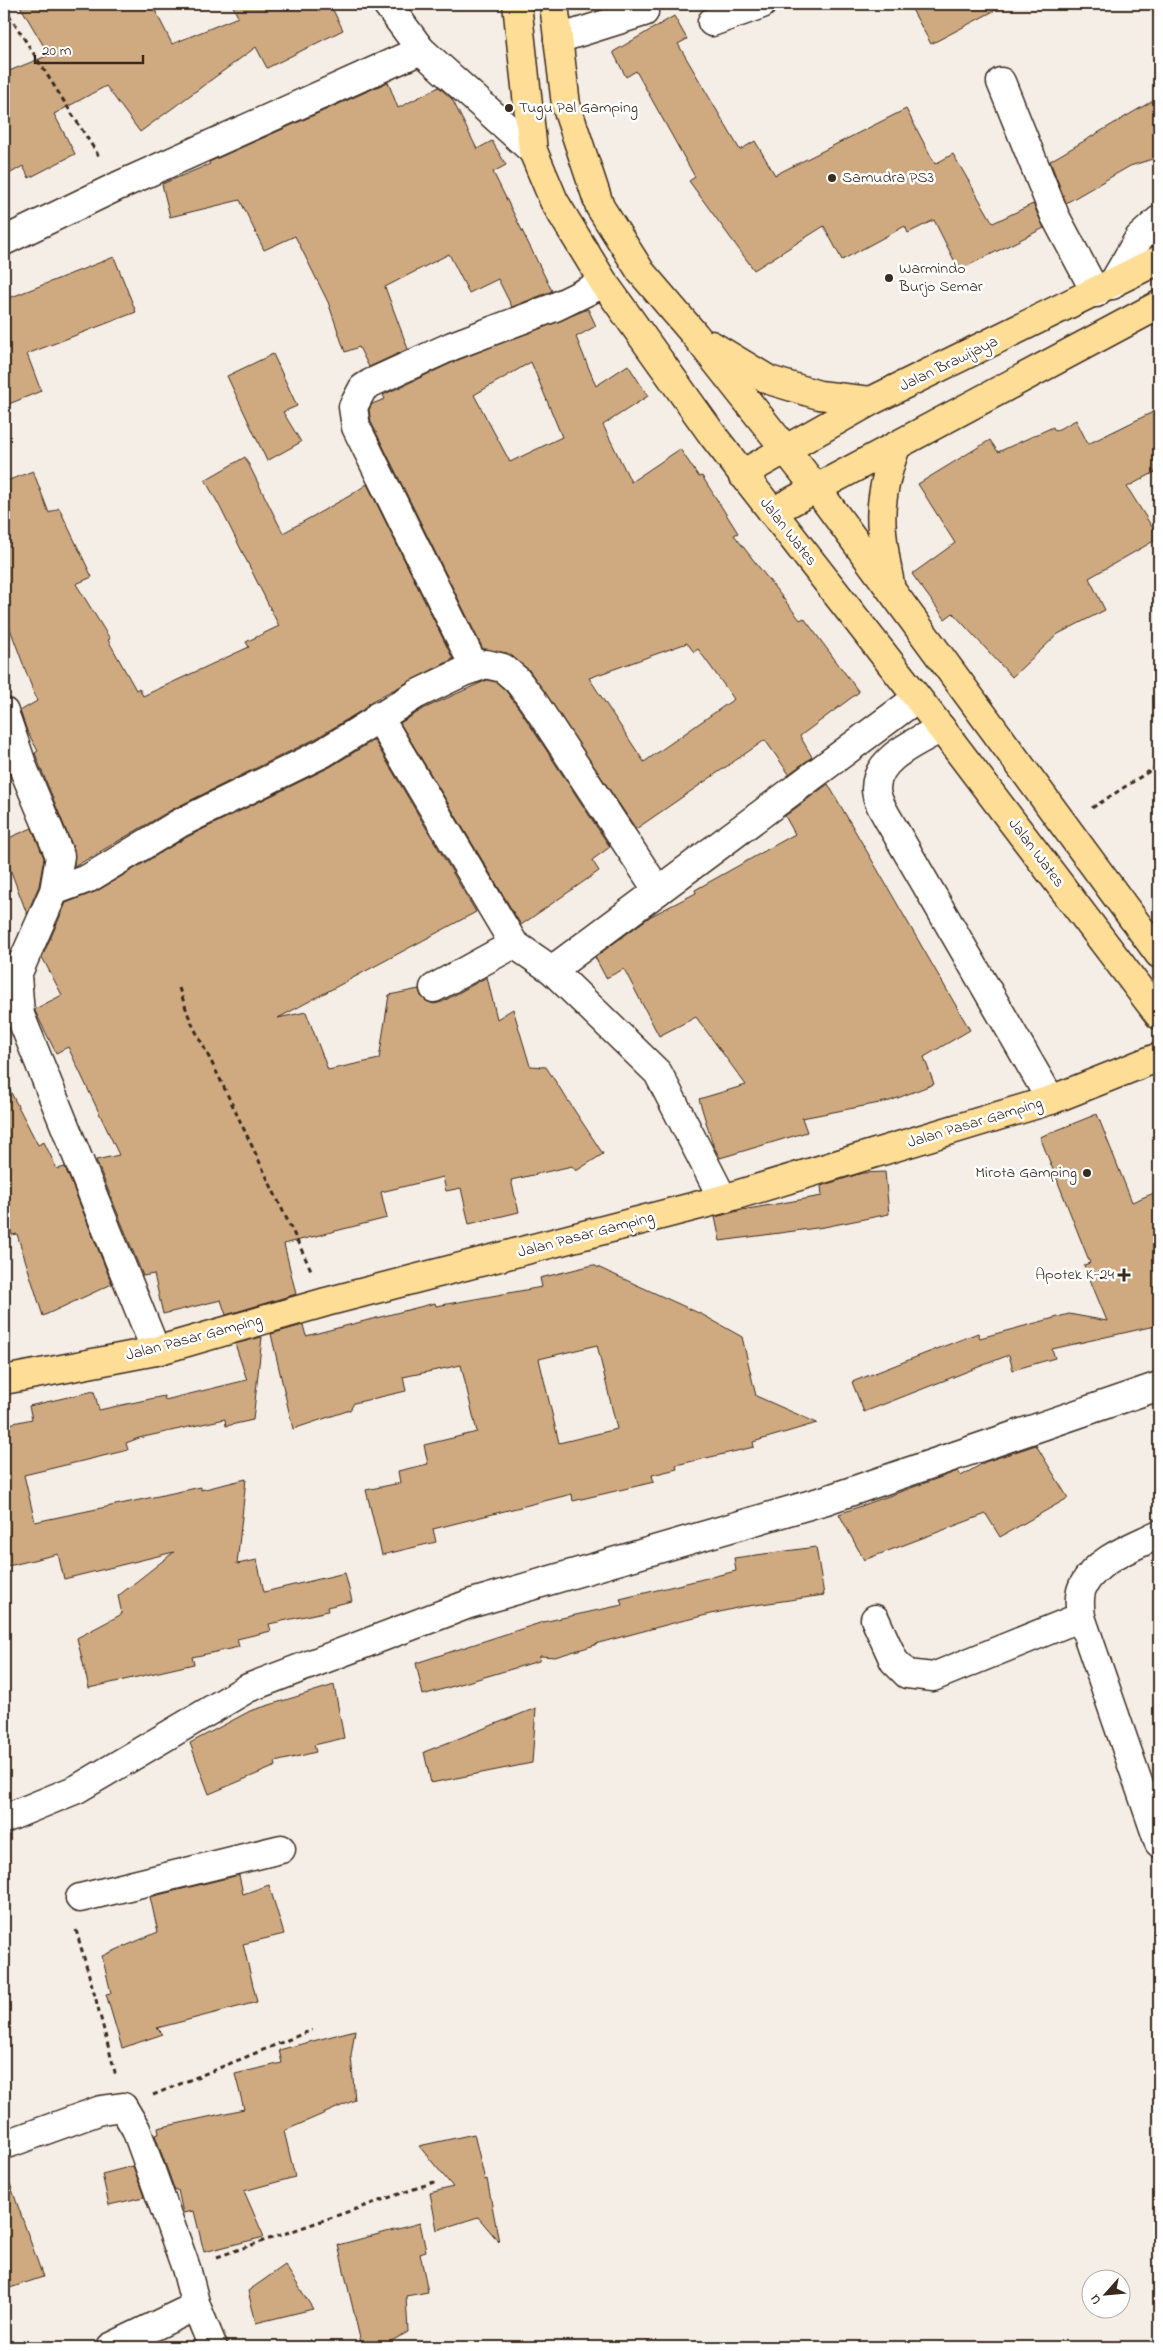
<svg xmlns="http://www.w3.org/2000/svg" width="1163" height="2351" font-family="'Indie Flower',sans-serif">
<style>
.building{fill:#cfaa81;stroke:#3b2a1e;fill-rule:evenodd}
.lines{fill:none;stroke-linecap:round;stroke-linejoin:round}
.minor-casing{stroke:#3b2a1e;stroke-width:31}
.major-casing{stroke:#3b2a1e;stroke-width:31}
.highway-casing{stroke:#3b2a1e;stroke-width:31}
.path{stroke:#3b2a1e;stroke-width:3;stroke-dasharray:5 4;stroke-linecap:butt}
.minor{stroke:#fff;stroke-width:28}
.major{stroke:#fedd96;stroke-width:28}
.highway{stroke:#fedd96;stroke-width:28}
.poi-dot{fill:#3b2a1e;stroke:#fff;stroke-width:2}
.labels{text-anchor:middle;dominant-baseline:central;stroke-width:5;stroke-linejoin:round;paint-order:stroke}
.poi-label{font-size:16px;fill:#3b2a1e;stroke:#fff;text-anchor:start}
.street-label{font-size:16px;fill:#3b2a1e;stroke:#fff}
</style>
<rect width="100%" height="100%" fill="#f5eee6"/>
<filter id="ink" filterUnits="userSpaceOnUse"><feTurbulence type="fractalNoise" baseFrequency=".02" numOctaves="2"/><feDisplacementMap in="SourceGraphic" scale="10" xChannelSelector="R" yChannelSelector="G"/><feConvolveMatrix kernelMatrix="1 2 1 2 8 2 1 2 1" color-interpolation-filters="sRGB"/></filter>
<g filter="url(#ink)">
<!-- building -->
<g class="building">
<polygon points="19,4 152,4 172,44 238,17 232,4 330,4 343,30 267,68 256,47 140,132 106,86 54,114 75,154 29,178 23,166 4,177 4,73 49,55"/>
<polygon points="909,4 1007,4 931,44"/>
<polygon points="674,16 687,39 678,44 740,150 755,141 775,175 906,109 935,164 953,154 993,223 1033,204 1044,228 959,270 934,220 908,233 905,226 842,260 824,226 754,270 689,181 695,177 636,71 626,77 613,52"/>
<polygon points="388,82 398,108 439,87 452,99 477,149 492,141 506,165 493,172 552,291 512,307 498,279 469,293 449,254 385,287 408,349 369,367 359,347 345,352 328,302 295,236 264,250 240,200 170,217 162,184 210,164 209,162"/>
<polygon points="1159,97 1159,157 1130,166 1066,203 1050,161"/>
<polygon points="114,257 136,312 27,354 41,391 4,406 4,300"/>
<path d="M588,309l8,17 -20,11 20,49 32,-21 20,31 -45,29 28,57 49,-33 19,28 3,-1 36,57 -4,2 66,85 4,-2 55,74 -59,44 12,21 -23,17 -24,-34 -129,89 -107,-159 -22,-17 -24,-4 -112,-227 -2,-12 3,-6 13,-5 -2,-4 75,-35zM531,362l31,75 -52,25 -36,-67zM687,643l7,9 4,-3 36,50 -90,63 -55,-84z"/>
<polygon points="273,354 297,406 283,412 301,442 267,461 227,376"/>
<polygon points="1159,409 1159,470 1127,487 1159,538 1089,578 1105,610 1058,634 1012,677 953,613 945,619 912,574 955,543 918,484 990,440 998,452 1053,427 1055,431 1076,420 1088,444"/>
<polygon points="245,457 283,533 351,495 367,484 453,659 370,702 364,709 315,739 173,809 74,867 74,850 39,764 35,753 38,751 27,731 20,711 37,701 4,613 4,482 33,471 49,513 59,508 92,577 76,584 110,639 108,640 136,690 139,688 143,696 249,647 246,642 279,626 219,505 205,480"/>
<polygon points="487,680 496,682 506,691 520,710 610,847 592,860 599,871 521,925 400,723 425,708"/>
<polygon points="374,740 476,912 278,1018 306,1012 328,1070 379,1059 389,995 419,989 421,996 426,1001 434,1004 442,1002 487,977 497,1019 513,1009 530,1066 546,1067 603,1154 576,1171 572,1166 511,1180 519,1212 469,1224 461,1188 446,1191 443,1177 381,1192 387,1218 284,1244 296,1294 226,1315 221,1300 163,1314 154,1274 143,1276 96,1160 119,1155 68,1047 56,1053 35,1011 35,1009 62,995 42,957 66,903 97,891 187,837 330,767"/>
<polygon points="828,784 970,1030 924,1057 934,1084 890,1101 802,1118 807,1132 720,1158 713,1145 699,1099 746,1085 696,1017 659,1036 624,969 606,978 595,957 651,916 696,893 695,890 795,834 785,816"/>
<polygon points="32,828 44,858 39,886 27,914 4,853 4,840"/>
<polygon points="4,1079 38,1145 44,1142 57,1169 65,1167 112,1284 43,1316 17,1234 12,1235 4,1199"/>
<polygon points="1097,1114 1132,1202 1159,1191 1159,1325 1052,1349 1055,1358 1013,1370 1009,1355 864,1412 852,1382 978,1333 980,1338 1069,1314 1107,1321 1084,1265 1090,1263 1040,1137"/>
<polygon points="885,1172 889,1214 824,1227 720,1241 715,1217 742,1210 822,1196 821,1186 862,1173"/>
<path d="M593,1265l110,50 39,22 14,59 61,27 -64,19 1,5 -78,18 1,4 -25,6 2,7 -81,19 -1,-7 -139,35 3,13 -54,13 -16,-65 34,-7 -2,-12 30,-7 -4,-19 53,-13 -16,-67 -58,12 3,14 -52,12 -4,7 -57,19 -22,-95 32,-9 3,11 129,-33 1,3 106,-19 -2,-9zM597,1345l20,84 -58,14 -20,-84z"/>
<polygon points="262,1337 253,1420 226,1426 225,1419 139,1438 126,1443 128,1450 24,1475 35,1522 201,1487 201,1490 246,1479 237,1564 257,1560 264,1592 345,1573 352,1601 327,1607 328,1611 269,1624 271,1631 237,1639 239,1647 192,1657 194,1664 89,1688 77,1638 122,1614 118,1596 174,1552 64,1579 58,1554 4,1567 4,1425 32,1419 29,1406 94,1391 99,1410 164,1396 165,1400 247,1380 235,1344"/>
<polygon points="1036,1445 1068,1498 1000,1537 986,1514 864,1560 839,1514 958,1471 961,1476 985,1462"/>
<polygon points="816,1547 824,1595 741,1607 677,1622 595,1644 595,1645 555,1657 540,1656 539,1661 423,1695 416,1663 543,1622 622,1605 620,1599 736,1571 734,1558"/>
<polygon points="334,1685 344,1738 314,1745 316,1752 275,1762 276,1766 209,1794 190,1743 250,1711"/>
<polygon points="536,1708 532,1763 431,1783 424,1752"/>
<polygon points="239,1875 243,1894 269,1885 284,1934 243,1944 257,2002 157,2028 163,2034 122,2048 106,1994 111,1993 102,1956 158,1932 150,1897"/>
<polygon points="355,2030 351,2056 355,2100 284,2131 295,2177 244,2191 264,2237 204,2252 194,2211 183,2213 178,2190 175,2191 155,2135 159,2134 158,2128 244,2109 235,2074 282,2063 279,2050"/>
<polygon points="474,2134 485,2180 487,2179 499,2242 478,2217 437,2230 430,2193 453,2187 419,2146"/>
<polygon points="133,2166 144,2197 109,2205 102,2174"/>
<polygon points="8,2178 43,2277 4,2290 4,2179"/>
<polygon points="420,2223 426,2251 420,2253 428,2292 406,2296 408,2332 380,2347 362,2347 338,2245"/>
<polygon points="285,2265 313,2309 256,2323 248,2291"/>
</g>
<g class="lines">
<defs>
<g id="minor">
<polyline points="387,4 421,50 533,151"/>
<polyline points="712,22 762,4"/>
<polyline points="558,39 644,12"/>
<polyline points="1001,82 1055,216 1096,293"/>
<polyline points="4,241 118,186 421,50"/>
<polyline points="1112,285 1139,238 1159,220"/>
<polyline points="475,668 356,427 353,407 363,388 371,383 452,346 555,307 604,283"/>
<polyline points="4,712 24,770 60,856 54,891 17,975 20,1015 156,1351"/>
<polyline points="378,716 514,944 552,970 658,1073 723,1199"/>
<path d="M941,728c-23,14 -65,29 -65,61 0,11 10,26 15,35l160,276"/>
<polyline points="54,891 89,878 180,823 323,753 417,694 463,672 486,664 503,668 517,680 533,701 658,891"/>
<polyline points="552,970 917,698"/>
<polyline points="434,988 514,944"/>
<path d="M1159,1534c-26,13 -62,25 -76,52 -5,10 -3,22 -2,31l78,226"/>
<polyline points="875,1619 894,1661 907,1674 933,1677 1081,1617"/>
<polyline points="4,1819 77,1789 248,1688 469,1604 826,1500 1159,1386"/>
<polyline points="80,1898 281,1849"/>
<polyline points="4,2145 101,2110 123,2107 136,2129 186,2268 196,2306 213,2347"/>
<polyline points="111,2347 196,2306"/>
</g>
<polyline id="major" points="4,1380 156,1351 326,1302 723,1199 1051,1100 1159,1057"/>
<g id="highway">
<polyline points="517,4 533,151 554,201 604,283 714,437 941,728 1159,1015"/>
<polyline points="554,4 566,105 600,207 641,272 695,335 816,488 1159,954"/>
<polyline points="711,345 769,380 819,395 871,401"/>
<polyline points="742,474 871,401 1159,260"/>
<polyline points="772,512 1159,305"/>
<path d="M890,584c-11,-56 -14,-82 6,-137"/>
</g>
</defs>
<!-- minor casing -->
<use href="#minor" class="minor-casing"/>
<!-- major casing -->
<use href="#major" class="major-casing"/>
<!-- highway casing -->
<use href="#highway" class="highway-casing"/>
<!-- path -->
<g class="path">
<polyline points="4,7 100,158"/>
<polyline points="1092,808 1159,765"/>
<polyline points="179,988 190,1020 220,1079 312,1272"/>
<polyline points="76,1930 95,1996 116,2076"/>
<polyline points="153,2095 312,2030"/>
<polyline points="217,2257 437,2181"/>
</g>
<!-- minor -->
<use href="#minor" class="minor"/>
<!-- major -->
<use href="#major" class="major"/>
<!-- highway -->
<use href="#highway" class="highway"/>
</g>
</g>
<!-- markers -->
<g class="poi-dot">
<circle cx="509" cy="108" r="5"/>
<circle cx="832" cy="178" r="5"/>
<circle cx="889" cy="278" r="5"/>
<circle cx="1087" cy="1173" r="5"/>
<path d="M1121.5 1267.5h5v5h5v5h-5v5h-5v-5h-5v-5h5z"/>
</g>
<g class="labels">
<!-- poi labels -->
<g class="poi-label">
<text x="519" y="108">Tugu Pal Gamping</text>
<text x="842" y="178">Samudra PS3</text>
<text x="899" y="269">Warmindo<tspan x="899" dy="18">Burjo Semar</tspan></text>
<text x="1077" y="1173" text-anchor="end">Mirota Gamping</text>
<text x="1114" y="1275" text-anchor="end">Apotek K-24</text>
</g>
<!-- street labels -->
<g class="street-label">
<text transform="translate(949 364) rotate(-26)">Jalan Brawijaya</text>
<text transform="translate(788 532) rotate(52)">Jalan Wates</text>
<text transform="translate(1036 853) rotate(53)">Jalan Wates</text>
<text transform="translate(975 1123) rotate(-17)">Jalan Pasar Gamping</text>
<text transform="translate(586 1235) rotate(-15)">Jalan Pasar Gamping</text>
<text transform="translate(194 1338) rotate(-15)">Jalan Pasar Gamping</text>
</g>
</g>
<!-- margin -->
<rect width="1163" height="2351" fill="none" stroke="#fff" stroke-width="20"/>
<rect x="10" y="10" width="1143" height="2331" fill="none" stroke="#3b2a1e" stroke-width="2" filter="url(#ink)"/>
<!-- north arrow -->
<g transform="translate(1106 2294) rotate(243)"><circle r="24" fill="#ffffff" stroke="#b1aaa5"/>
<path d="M0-4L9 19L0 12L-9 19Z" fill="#3b2a1e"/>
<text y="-8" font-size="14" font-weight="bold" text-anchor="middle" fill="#3b2a1e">U</text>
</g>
<!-- scale -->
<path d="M35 55v8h108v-8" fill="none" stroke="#3b2a1e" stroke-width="2.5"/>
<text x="42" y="55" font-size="15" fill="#3b2a1e" stroke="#ffffff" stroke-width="4" paint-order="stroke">20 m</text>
</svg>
